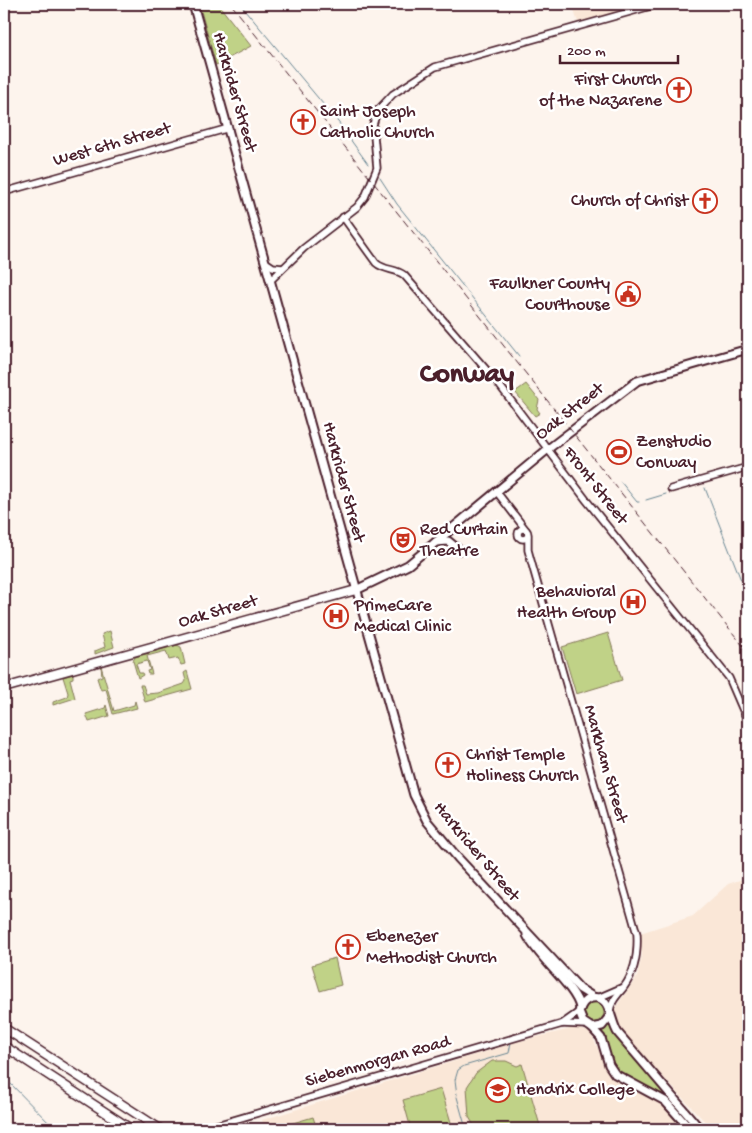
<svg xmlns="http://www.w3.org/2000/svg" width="752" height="1133" font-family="'Gochi Hand',sans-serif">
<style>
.built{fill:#fae7d7}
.green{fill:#c0d287;stroke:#857859}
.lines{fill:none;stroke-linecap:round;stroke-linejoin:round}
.stream{stroke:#678592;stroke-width:1}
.minor-casing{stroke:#4a1f2b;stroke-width:9}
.major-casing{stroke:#4a1f2b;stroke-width:11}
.highway-casing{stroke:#4a1f2b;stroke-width:11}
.minor{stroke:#fff;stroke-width:5.5}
.major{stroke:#fff;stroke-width:7}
.highway{stroke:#fff;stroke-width:8}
.rail{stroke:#4a1f2b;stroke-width:1;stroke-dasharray:8 4;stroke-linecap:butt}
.labels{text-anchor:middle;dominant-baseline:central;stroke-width:5;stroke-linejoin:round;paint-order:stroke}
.poi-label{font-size:18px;fill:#4a1f2b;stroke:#fff;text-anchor:start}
.street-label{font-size:18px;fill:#4a1f2b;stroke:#fff}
.town-label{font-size:28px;font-weight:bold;fill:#4a1f2b;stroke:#fff}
</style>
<rect width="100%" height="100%" fill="#fdf4ed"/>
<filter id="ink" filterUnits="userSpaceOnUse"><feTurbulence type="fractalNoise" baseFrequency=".02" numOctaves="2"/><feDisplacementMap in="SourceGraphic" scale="10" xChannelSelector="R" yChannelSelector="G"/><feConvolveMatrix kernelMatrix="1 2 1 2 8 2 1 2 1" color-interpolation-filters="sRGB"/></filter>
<g filter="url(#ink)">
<!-- built -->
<g class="built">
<polygon points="572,4 658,4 579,26"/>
<polygon points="748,877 748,1129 712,1129 620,1032 613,1011 637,977 642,955 637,934 693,916 728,884"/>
<polygon points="575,1028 590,1032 612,1078 662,1102 686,1129 265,1129 262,1120 520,1041"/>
</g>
<!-- green -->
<g class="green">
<polygon points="199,4 218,4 251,46 216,65"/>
<polygon points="526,384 539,400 537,409 540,413 535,416 515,392"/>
<polygon points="110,631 114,647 95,654 95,651 105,647 102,634"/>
<polygon points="608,633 622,680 576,694 562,647"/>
<polygon points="177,645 181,647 185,664 181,665 178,658 169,660 166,651 147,656 152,674 148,674 147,671 150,670 147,661 136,664 139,673 142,673 143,675 138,678 133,661 135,657"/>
<polygon points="101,666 114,711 134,705 135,701 137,708 113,714 106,689 101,690 97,678 102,676"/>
<polygon points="187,671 192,689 145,702 140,685 143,685 146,694 158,693 184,684 186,681 184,673"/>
<polygon points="73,674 73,678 70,679 75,698 53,705 53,702 67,697 68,693 63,677"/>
<polygon points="106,705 109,716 89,722 86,714 105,708"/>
<polygon points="335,958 341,985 320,991 312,965"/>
<circle cx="594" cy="1012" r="10"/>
<polygon points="609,1024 613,1030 698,1129 694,1129 667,1099 617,1071 612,1064 599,1030"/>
<polygon points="492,1061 506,1061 517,1066 522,1064 541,1129 476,1129 469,1117 467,1087 476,1073"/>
<polygon points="441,1089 453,1129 411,1129 403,1100"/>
<polygon points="313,1117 317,1129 283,1129 283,1126"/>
</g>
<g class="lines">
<!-- stream -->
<g class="stream">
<polyline points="240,4 343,128"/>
<polyline points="347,135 368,164"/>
<polyline points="380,178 397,204 519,356"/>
<polyline points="620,481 637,502 639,502"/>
<polyline points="705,488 741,580 748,581"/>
<polyline points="646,500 666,494"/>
<polyline points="4,1077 55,1129"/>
<polyline points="457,1095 455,1080 458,1070 464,1066 509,1053 511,1042"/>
<polyline points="457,1097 466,1129"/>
</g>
<defs>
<g id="minor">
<polyline points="4,192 229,128"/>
<path d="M343,217l33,46c9,8 19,5 28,12l93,107 90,119 142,177 19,44"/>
<polyline points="267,263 273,267 282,268"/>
<polyline points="272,279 304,248 357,207 365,197 377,168 373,125 377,111 393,94 435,67 658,4"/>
<polyline points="671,489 748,467"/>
<polyline points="496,491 526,530"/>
<circle cx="523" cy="534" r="5"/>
<path d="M528,536v14l5,18 104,366c1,18 -2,38 -13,53 -6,8 -13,14 -14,24"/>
<polyline points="598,998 621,988"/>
<polyline points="562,1024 586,1025"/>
<polyline points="203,1129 562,1024 579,1012"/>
</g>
<g id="major">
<polyline points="193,4 414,795 427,821 458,858 580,989 593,997"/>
<polyline points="436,542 448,541 459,550"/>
<polyline points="356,590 408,565 548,449 637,381 748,349"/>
<path d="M527,935c11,23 49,52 53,73"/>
<path d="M610,1016l-8,10 -10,2 -9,-6 -4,-10c2,-7 5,-13 13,-14 19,-4 18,24 26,35l82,96"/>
<polyline points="592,1028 601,1038 609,1065 615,1074 665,1101 690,1129"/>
</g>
<g id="highway">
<polyline points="4,688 356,590"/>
<polyline points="4,1028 160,1129"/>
<polyline points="4,1046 131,1129"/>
</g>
</defs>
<!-- minor casing -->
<use href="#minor" class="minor-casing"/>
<!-- major casing -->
<use href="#major" class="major-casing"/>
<!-- highway casing -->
<use href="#highway" class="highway-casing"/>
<!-- minor -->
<use href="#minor" class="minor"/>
<!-- major -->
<use href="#major" class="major"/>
<!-- highway -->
<use href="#highway" class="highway"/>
<!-- rail -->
<polyline class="rail" points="231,4 748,652"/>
</g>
</g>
<!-- icons -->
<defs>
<symbol id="church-ring" viewBox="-11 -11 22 22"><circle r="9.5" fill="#fff" stroke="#c8321e" stroke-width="1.5"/><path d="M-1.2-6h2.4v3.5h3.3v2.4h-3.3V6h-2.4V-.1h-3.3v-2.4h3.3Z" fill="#c8321e"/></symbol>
<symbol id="civic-ring" viewBox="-11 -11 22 22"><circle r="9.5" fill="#fff" stroke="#c8321e" stroke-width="1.5"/><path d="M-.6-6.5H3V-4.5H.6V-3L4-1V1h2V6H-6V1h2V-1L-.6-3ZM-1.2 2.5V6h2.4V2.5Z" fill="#c8321e"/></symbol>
<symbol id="stadium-ring" viewBox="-11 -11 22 22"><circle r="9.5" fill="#fff" stroke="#c8321e" stroke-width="1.5"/><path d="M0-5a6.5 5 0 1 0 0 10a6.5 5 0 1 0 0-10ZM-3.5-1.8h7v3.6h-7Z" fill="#c8321e"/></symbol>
<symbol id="theatre-ring" viewBox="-11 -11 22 22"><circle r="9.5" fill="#fff" stroke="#c8321e" stroke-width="1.5"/><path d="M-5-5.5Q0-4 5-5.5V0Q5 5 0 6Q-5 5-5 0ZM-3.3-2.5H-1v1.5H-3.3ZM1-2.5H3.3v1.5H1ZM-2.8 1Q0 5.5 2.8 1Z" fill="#c8321e"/></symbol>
<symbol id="hospital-ring" viewBox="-11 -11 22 22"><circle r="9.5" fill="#fff" stroke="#c8321e" stroke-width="1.5"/><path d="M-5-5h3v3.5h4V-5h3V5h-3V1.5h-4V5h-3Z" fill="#c8321e"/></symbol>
<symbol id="university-ring" viewBox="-11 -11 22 22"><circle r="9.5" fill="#fff" stroke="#c8321e" stroke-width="1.5"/><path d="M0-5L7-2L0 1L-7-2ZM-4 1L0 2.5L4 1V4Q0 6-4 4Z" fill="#c8321e"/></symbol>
</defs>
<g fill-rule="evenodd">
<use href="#church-ring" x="665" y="76" width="28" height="28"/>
<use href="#church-ring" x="289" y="108" width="28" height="28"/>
<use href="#church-ring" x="691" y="187" width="28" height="28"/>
<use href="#civic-ring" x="614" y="280" width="28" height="28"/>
<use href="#stadium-ring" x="605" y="438" width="28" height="28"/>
<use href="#theatre-ring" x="389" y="526" width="28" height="28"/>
<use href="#hospital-ring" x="619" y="588" width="28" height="28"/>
<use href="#hospital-ring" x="322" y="602" width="28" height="28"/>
<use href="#church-ring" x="434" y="751" width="28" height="28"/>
<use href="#church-ring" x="334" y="933" width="28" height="28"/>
<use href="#university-ring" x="484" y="1076" width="28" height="28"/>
</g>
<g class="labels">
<!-- poi labels -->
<g class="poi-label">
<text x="662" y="80" text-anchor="end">First Church<tspan x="662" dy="21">of the Nazarene</tspan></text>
<text x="320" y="112">Saint Joseph<tspan x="320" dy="21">Catholic Church</tspan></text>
<text x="688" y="201" text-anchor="end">Church of Christ</text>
<text x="610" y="284" text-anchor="end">Faulkner County<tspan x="610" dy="21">Courthouse</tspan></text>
<text x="636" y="442">Zenstudio<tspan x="636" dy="21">Conway</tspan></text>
<text x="420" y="530">Red Curtain<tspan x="420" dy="21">Theatre</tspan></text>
<text x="616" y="592" text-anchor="end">Behavioral<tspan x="616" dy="21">Health Group</tspan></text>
<text x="354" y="606">PrimeCare<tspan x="354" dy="21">Medical Clinic</tspan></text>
<text x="466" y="755">Christ Temple<tspan x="466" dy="21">Holiness Church</tspan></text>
<text x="366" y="937">Ebenezer<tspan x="366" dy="21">Methodist Church</tspan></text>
<text x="516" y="1090">Hendrix College</text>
</g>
<!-- street labels -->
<g class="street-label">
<text transform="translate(234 92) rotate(74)">Harkrider Street</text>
<text transform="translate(112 145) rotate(-16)">West 6th Street</text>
<text transform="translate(570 412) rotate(-38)">Oak Street</text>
<text transform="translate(343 482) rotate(75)">Harkrider Street</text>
<text transform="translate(595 486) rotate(52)">Front Street</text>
<text transform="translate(218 612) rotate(-16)">Oak Street</text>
<text transform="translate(605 764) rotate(74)">Markham Street</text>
<text transform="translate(476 852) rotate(50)">Harkrider Street</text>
<text transform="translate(378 1062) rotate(-16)">Siebenmorgan Road</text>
</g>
<!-- town labels -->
<g class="town-label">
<text x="467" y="375">Conway</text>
</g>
</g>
<!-- margin -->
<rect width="752" height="1133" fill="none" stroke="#fff" stroke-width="20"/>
<rect x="10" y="10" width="732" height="1113" fill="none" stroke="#4a1f2b" stroke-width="2" filter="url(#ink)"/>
<!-- scale -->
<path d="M560 55v8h118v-8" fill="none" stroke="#4a1f2b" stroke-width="2.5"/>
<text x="567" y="55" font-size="15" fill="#4a1f2b" stroke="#ffffff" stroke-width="4" paint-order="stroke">200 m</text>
</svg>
